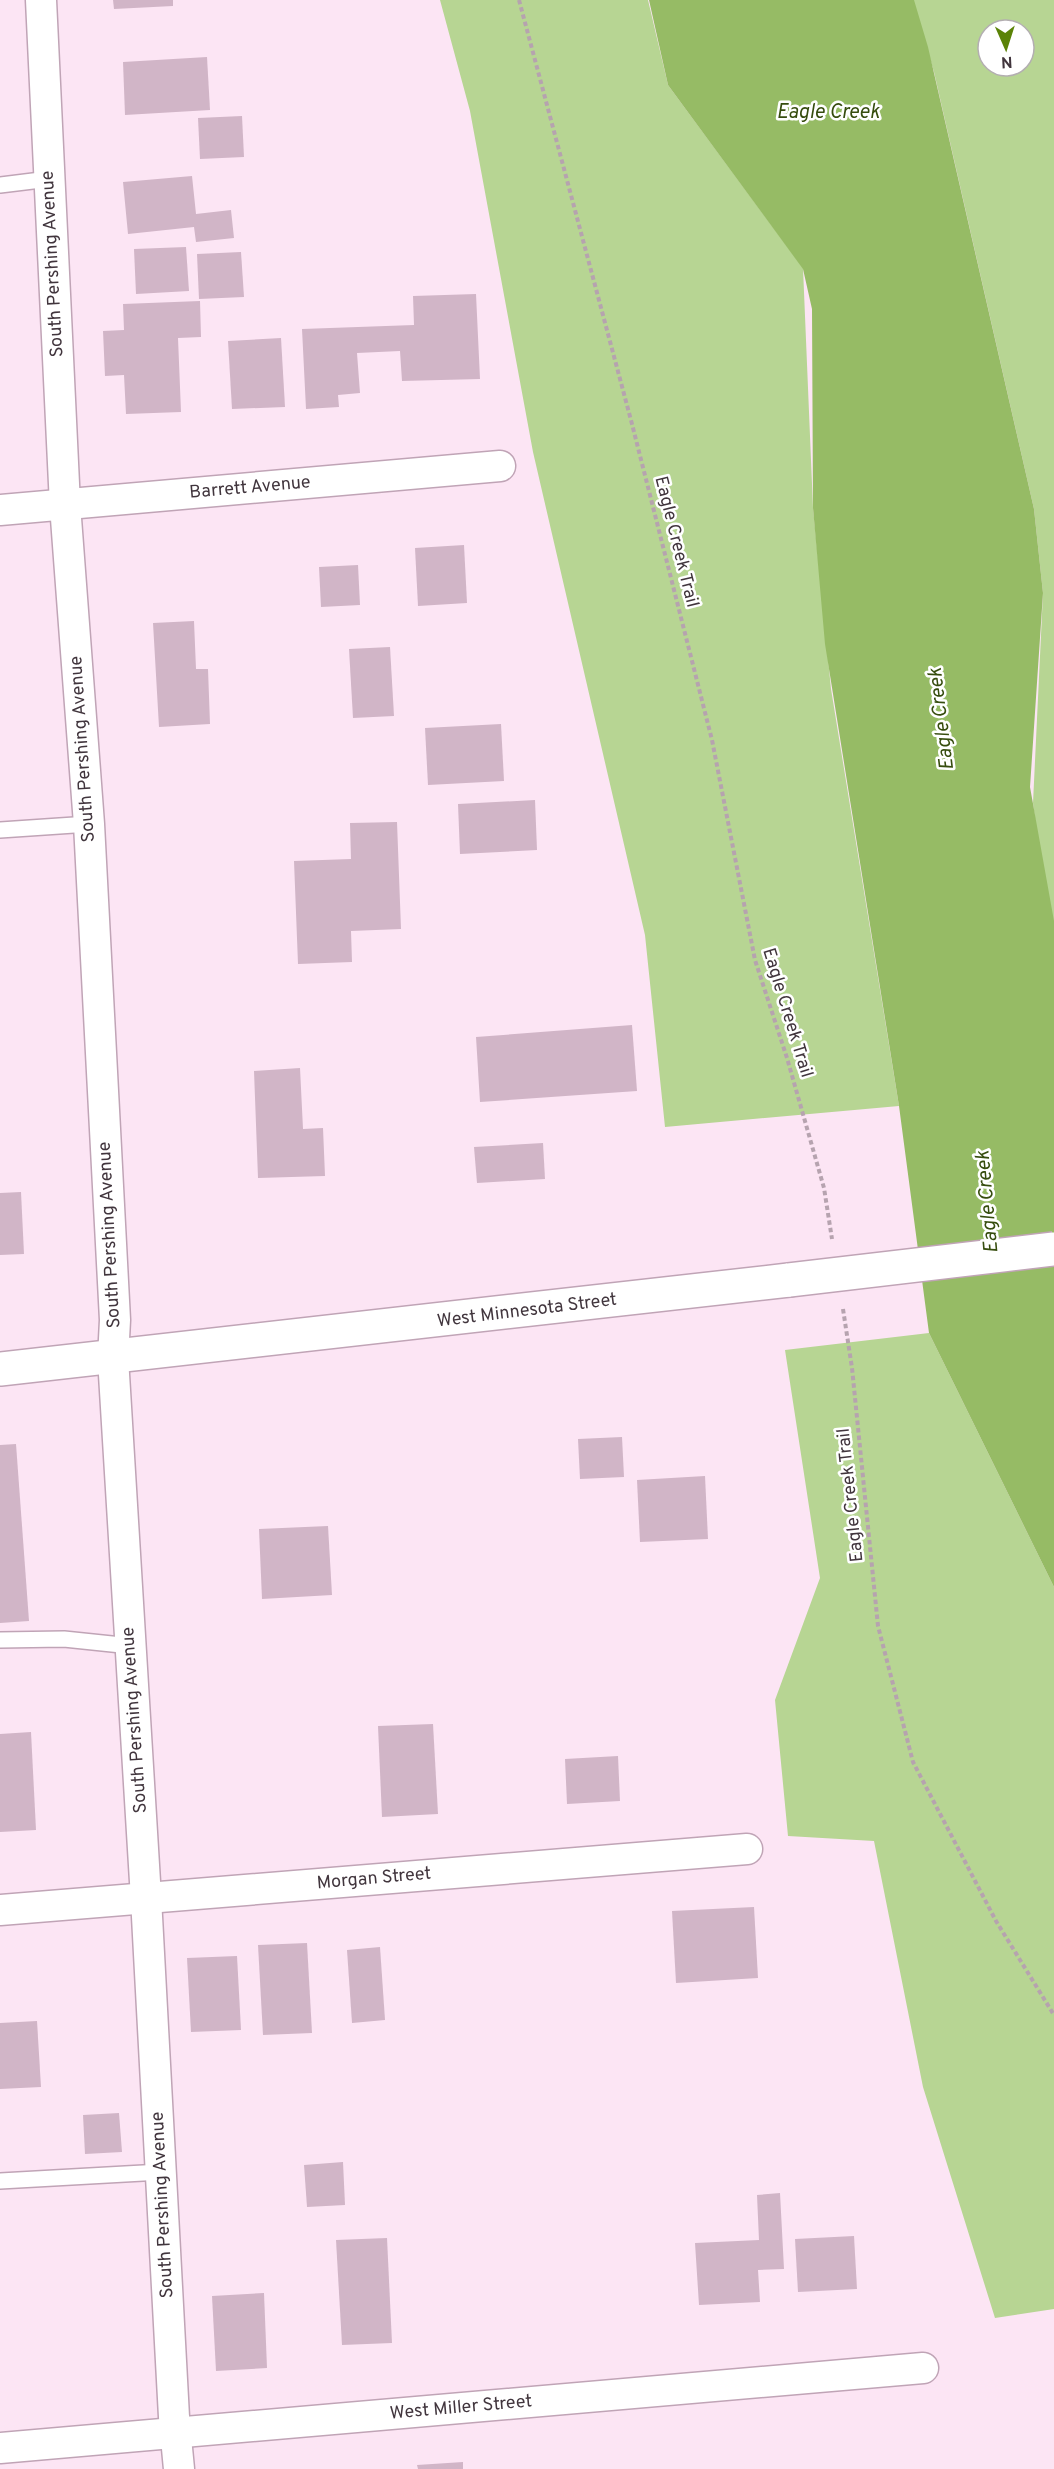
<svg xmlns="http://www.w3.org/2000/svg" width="1054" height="2469" font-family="Overpass,sans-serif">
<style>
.green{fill:#b7d593;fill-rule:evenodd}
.water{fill:#96bb65}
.building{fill:#d1b5c7}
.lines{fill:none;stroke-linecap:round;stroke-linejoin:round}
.lane-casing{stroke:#c0a4b6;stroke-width:18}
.street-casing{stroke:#c0a4b6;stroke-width:33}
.secondary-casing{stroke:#c0a4b6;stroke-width:36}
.path{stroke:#b6a3af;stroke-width:4;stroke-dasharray:4.5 3;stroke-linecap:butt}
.lane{stroke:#fff;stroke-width:15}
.street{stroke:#fff;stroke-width:30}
.secondary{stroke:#fff;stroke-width:33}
.secondary-bridge-casing{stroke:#c0a4b6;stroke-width:36;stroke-linecap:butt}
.secondary-bridge{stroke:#fff;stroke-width:33}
.labels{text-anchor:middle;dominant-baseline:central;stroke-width:5;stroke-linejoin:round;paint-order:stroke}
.street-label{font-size:18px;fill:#41353d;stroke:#fff}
.water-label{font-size:20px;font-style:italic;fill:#364d0e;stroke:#fff}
</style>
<rect width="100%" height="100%" fill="#fce5f4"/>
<!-- green -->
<g class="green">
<polygon points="440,0 648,0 668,85 803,268 813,508 831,689 899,1106 665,1127 645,935 533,452 470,111"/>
<path d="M913,0h141v966l-21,-163 10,-210 -9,-84 -100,-437zM988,30h36v36h-36z"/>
<polygon points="929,1333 1054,1587 1054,2309 995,2318 923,2087 874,1841 788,1836 775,1700 820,1578 785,1350"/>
</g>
<!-- water -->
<polygon class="water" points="649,0 914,0 928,47 1034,509 1043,593 1030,787 1054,921 1054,1587 929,1333 899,1106 825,644 813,508 812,309 803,269 668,85"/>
<!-- building -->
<g class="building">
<polygon points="113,0 173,0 173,6 114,9"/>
<polygon points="207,57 210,110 125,115 123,62"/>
<polygon points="242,116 244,157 200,159 198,118"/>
<polygon points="192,176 196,214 231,210 234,238 196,242 194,227 128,234 123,182"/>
<polygon points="186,247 189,291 136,294 134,249"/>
<polygon points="241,252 244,297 199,299 197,254"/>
<polygon points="476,294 480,379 402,381 400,351 357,353 360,393 338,395 339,407 306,409 302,329 414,325 413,296"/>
<polygon points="200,301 201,337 178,338 181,412 126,414 124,375 105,376 103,331 124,330 123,304"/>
<polygon points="281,338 285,407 232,409 228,341"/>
<polygon points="464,545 467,603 418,606 415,548"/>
<polygon points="358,565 360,605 321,607 319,567"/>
<polygon points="194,621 196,669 208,669 210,724 159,727 153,623"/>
<polygon points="390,647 394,716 353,718 349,649"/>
<polygon points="501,724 504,781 428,785 425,728"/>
<polygon points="535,800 537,850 460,854 458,804"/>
<polygon points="397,822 401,929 351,931 352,962 298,964 294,861 351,859 350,823"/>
<polygon points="632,1025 637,1091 480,1102 476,1037"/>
<polygon points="300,1068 303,1129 323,1128 325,1176 258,1178 254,1071"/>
<polygon points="543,1143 545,1179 477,1183 474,1147"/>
<polygon points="21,1192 24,1254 0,1255 0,1193"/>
<polygon points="622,1437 624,1477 580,1479 578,1439"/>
<polygon points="16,1444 29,1621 0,1623 0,1445"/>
<polygon points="705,1476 708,1539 640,1542 637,1480"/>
<polygon points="328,1526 332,1595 262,1599 259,1529"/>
<polygon points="433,1724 438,1814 382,1817 378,1726"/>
<polygon points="31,1732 36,1830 0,1832 0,1734"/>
<polygon points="618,1756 620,1801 567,1804 565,1759"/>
<polygon points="754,1907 758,1978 676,1983 672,1911"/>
<polygon points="307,1943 312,2033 263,2035 258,1945"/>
<polygon points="380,1947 385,2020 352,2023 347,1950"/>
<polygon points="237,1956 241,2030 191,2032 187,1958"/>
<polygon points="37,2021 41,2087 0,2089 0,2023"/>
<polygon points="119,2113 122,2152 85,2154 83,2115"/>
<polygon points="343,2162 345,2205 307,2207 304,2165"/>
<polygon points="780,2193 784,2269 758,2270 760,2302 699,2305 695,2243 759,2240 757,2195"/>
<polygon points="854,2236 857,2289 798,2292 795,2239"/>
<polygon points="387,2238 392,2343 342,2345 336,2240"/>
<polygon points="264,2293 267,2368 216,2371 212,2296"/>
<polygon points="463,2462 463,2469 418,2469 417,2465"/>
</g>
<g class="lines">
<defs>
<g id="lane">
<polyline points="0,185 49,179"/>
<polyline points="0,830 89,824"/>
<polyline points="0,1640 64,1639 131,1646"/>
<polyline points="0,2181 161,2172"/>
</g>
<g id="street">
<polyline points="41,0 65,505 89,824 115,1320 113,1358 146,1898 174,2417 179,2469"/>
<polyline points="0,510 500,466"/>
<polyline points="0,1910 747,1849"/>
<polyline points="0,2448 923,2368"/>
</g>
<polyline id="secondary" points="0,1369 789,1280"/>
</defs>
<!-- lane casing -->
<use href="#lane" class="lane-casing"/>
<!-- street casing -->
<use href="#street" class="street-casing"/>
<!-- secondary casing -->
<use href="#secondary" class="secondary-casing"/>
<!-- path -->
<g class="path">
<polyline points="519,0 632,424 712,740 755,960 787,1058 824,1188 832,1239"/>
<polyline points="843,1309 852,1368 878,1626 913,1762 996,1921 1054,2015"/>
</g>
<!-- lane -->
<use href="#lane" class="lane"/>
<!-- street -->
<use href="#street" class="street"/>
<!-- secondary -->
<use href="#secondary" class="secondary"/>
<defs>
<polyline id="secondary-bridge" points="789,1280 1054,1249"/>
</defs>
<!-- secondary-bridge casing -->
<use href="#secondary-bridge" class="secondary-bridge-casing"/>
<!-- secondary-bridge -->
<use href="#secondary-bridge" class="secondary-bridge"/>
</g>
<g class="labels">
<!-- street labels -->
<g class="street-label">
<text transform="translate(53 264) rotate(-93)">South Pershing Avenue</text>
<text transform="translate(250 488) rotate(-5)">Barrett Avenue</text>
<text transform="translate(676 542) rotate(76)">Eagle Creek Trail</text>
<text transform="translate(83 749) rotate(-94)">South Pershing Avenue</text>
<text transform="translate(787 1013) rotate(73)">Eagle Creek Trail</text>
<text transform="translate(110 1235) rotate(-93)">South Pershing Avenue</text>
<text transform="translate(527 1311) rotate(-7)">West Minnesota Street</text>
<text transform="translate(851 1495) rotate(-96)">Eagle Creek Trail</text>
<text transform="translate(135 1720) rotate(-94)">South Pershing Avenue</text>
<text transform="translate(374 1879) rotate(-5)">Morgan Street</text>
<text transform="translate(163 2205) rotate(-93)">South Pershing Avenue</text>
<text transform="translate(461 2408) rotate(-5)">West Miller Street</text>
</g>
<!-- water labels -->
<g class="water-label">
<text x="828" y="113">Eagle Creek</text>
<text transform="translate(942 719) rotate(-97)">Eagle Creek</text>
<text transform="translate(988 1202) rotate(-95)">Eagle Creek</text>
</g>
</g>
<!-- north arrow -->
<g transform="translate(1006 48) rotate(177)"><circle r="28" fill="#ffffff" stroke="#b3aeb1" stroke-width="1.5"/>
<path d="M0-4.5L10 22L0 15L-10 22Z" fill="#5b8307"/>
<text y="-9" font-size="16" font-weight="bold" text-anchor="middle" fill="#41353d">N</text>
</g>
</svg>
